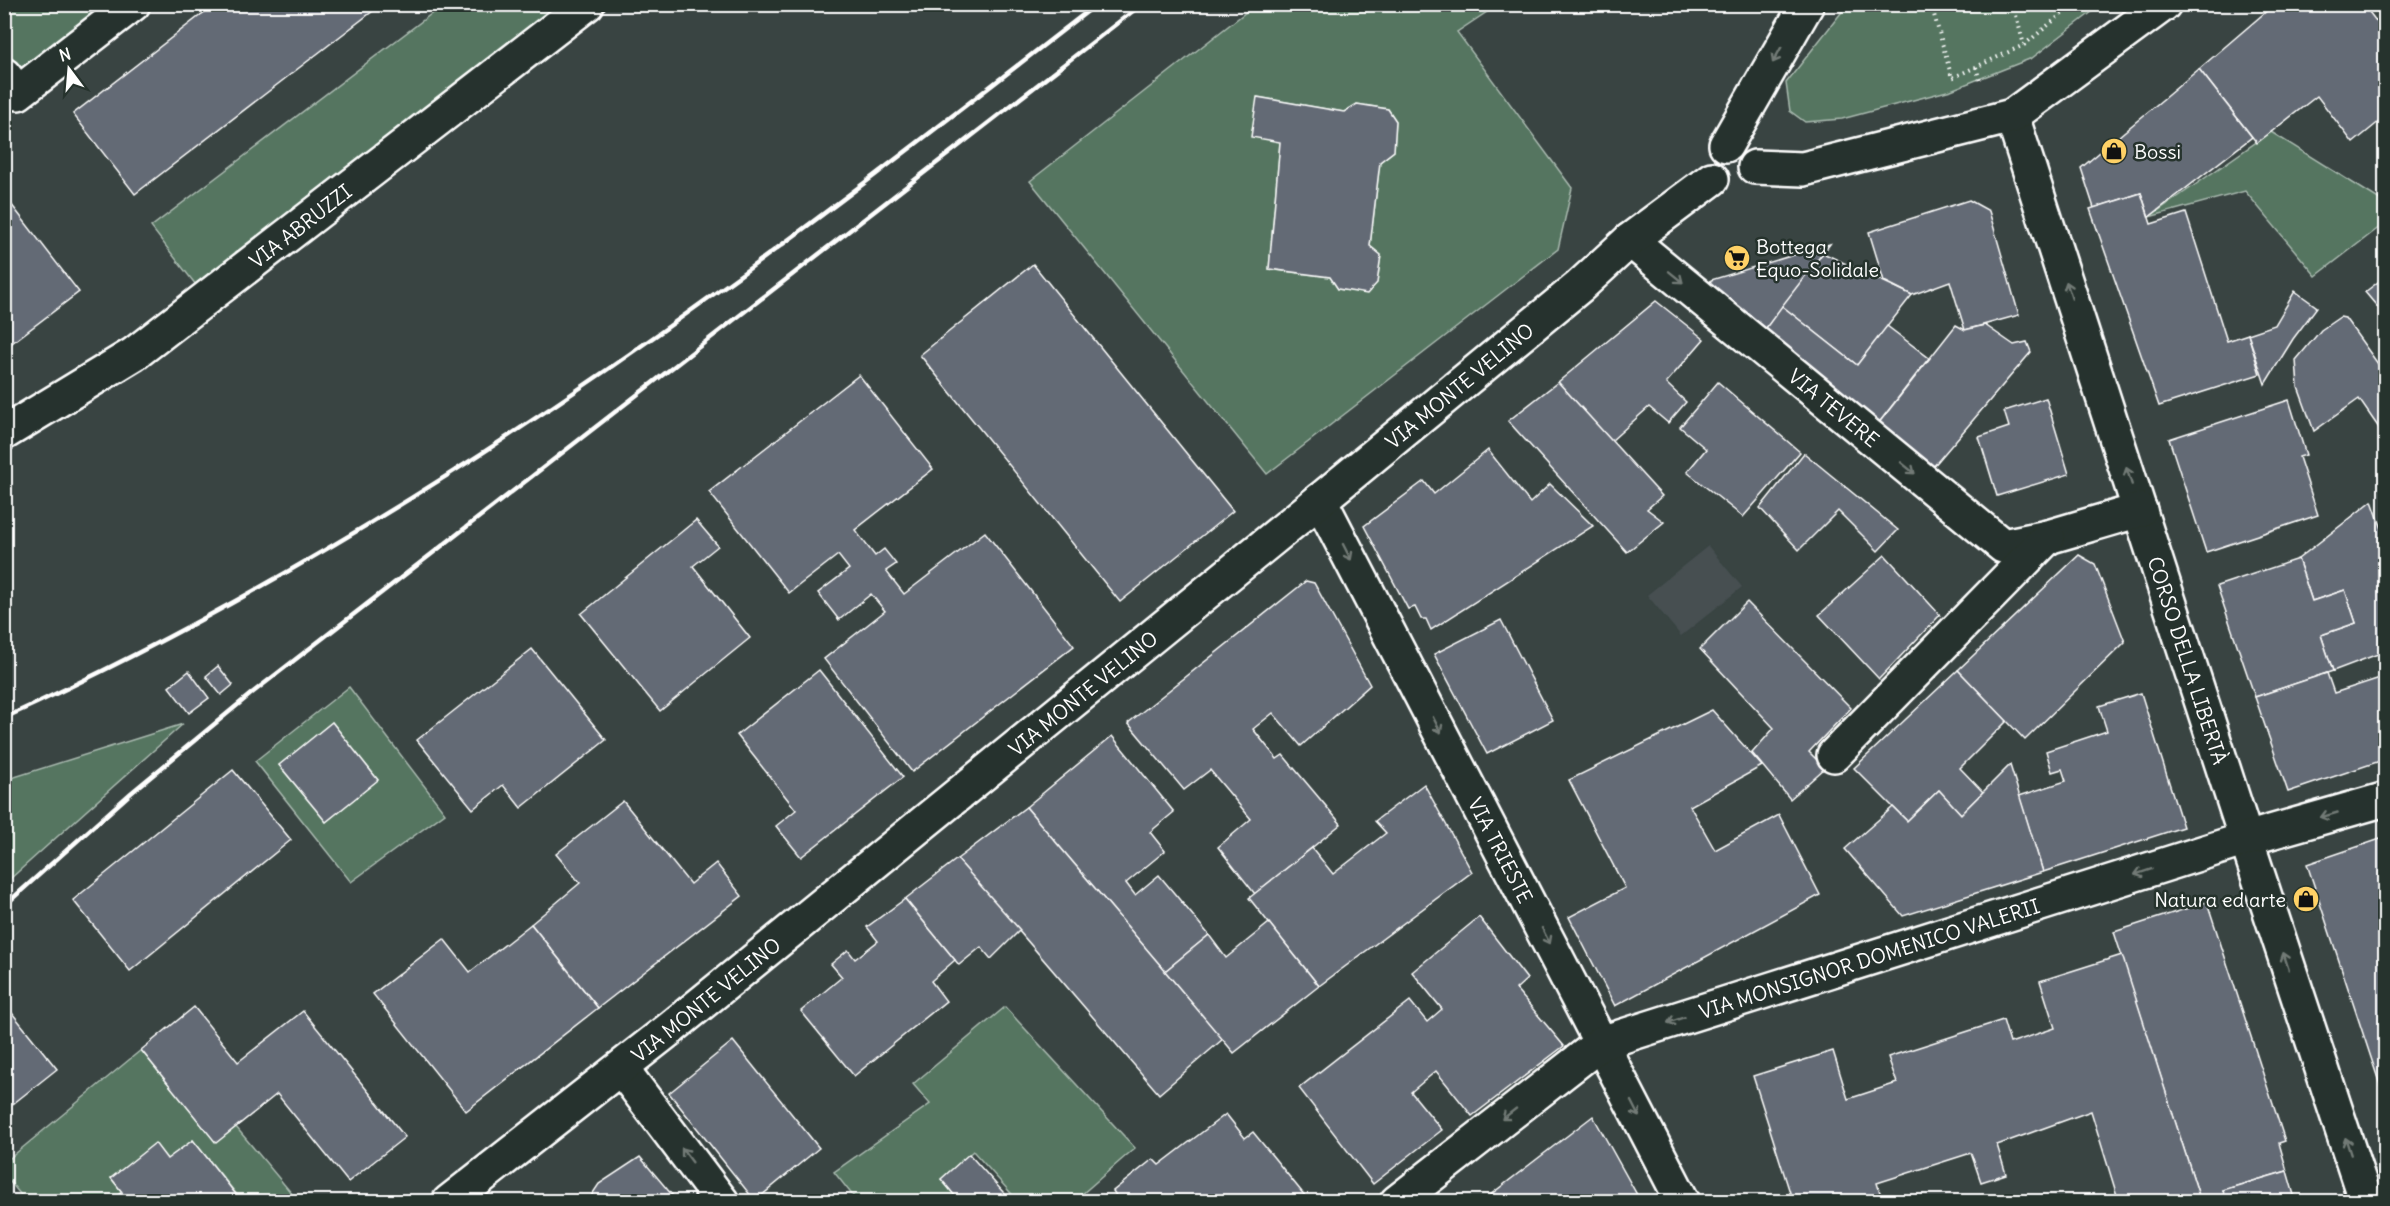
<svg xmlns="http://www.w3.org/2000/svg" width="2390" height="1206" font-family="Delius,sans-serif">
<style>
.built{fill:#464f51}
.green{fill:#547560;stroke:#aabab0;stroke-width:1.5;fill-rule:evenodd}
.building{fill:#646a74;stroke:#fff;stroke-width:1.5}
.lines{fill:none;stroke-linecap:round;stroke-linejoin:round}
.minor-casing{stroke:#fff;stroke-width:38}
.path{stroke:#fff;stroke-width:4;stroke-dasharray:1.5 4.5;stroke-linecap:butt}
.minor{stroke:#26332d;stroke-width:33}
.rail{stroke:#fff;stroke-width:4.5}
.oneway{stroke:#727a76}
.labels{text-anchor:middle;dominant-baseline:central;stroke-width:5;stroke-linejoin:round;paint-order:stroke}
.poi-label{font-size:20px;fill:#fff;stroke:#26332d;text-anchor:start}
.street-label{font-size:20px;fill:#fff;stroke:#26332d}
</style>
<rect width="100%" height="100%" fill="#394442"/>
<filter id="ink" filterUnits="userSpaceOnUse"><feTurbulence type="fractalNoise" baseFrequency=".0167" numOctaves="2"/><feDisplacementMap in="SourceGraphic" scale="12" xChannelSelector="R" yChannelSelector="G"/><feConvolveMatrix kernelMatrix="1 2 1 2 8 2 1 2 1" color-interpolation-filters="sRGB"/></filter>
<g filter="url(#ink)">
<!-- built -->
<polygon class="built" points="1708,546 1742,587 1681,636 1647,595"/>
<!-- green -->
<g class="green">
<path d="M1499,4l-42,28 115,156 -14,61 -291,225 -237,-293 225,-176zM1258,97l86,15 13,-8 31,5 8,12 -2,30 -14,11 -10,84 11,9 -4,28 -10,10 -29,-4 -8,-12 -61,-8 11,-127z"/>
<polygon points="1848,4 2101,4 2101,5 2032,58 1951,90 1842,119 1805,122 1790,111 1786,83"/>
<polygon points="5,5 117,5 35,68 15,67 5,53"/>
<polygon points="443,5 559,5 196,285 151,227"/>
<polygon points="2271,132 2385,203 2385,223 2316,276 2245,191 2149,217"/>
<path d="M349,687l96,126 -94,69 -96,-121zM332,722l46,58 -52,42 -47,-57z"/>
<polygon points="183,724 10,879 5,884 5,780"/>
<polygon points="1005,1007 1135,1148 1074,1201 1018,1201 973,1151 941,1179 960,1201 857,1201 834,1172 930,1104 913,1084"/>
<polygon points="141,1050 216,1142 236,1127 298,1201 242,1201 193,1140 167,1159 155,1144 111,1178 122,1192 110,1201 26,1201 5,1176 4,1163"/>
</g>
<!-- building -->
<g class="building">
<polygon points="215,4 382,4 135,194 73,114"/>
<polygon points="2275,4 2363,4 2386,34 2386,116 2353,143 2317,96 2257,143 2199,69"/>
<polygon points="2199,69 2252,137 2149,217 2141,193 2094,208 2081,168"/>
<polygon points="1257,97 1344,112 1357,104 1388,109 1396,121 1394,151 1380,162 1370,246 1381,255 1377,283 1367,294 1338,289 1330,277 1269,269 1280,142 1251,137"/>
<polygon points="2141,193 2151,224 2186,213 2227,341 2248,334 2260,374 2159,406 2090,209"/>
<polygon points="4,195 79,292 4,349"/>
<polygon points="1969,200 1989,211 2019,315 1965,330 1950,281 1912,295 1884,281 1869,232"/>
<polygon points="1830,244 1760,336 1707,296 1711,280"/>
<polygon points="1823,253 1912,295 1857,365 1782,306"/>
<polygon points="1033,264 1233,511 1120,602 920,355"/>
<polygon points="2386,276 2386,317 2365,292"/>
<polygon points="2295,291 2317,307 2293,339 2265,384 2248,334 2275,325"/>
<polygon points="1656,301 1704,339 1666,383 1686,402 1668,423 1649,407 1611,441 1558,382"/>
<polygon points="1782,306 1857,365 1887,326 1929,358 1874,429 1760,336"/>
<polygon points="2340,317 2345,318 2386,375 2386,438 2359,399 2314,431 2298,387 2296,360 2321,330"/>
<polygon points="1956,325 1965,330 1985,325 2014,345 2027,342 2031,352 1933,467 1878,424"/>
<polygon points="859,375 933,469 855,530 875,556 884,549 896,564 886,571 904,594 985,532 1074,646 912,772 824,659 885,611 871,594 839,620 818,593 849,569 838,555 789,593 709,492"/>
<polygon points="1558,382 1662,496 1647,509 1664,522 1627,552 1508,421"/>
<polygon points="1718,382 1800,452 1743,517 1687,472 1706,449 1680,427"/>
<polygon points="2046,398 2069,474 1997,496 1979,437 2009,427 2004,411"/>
<polygon points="2289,400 2306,455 2299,457 2318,515 2206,552 2169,439"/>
<polygon points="1488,450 1530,503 1550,484 1593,526 1431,630 1426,619 1421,619 1415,607 1408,609 1364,526 1424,481 1434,494"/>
<polygon points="1804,453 1898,530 1878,551 1838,511 1799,550 1760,508"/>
<polygon points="2372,501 2386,540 2386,651 2333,671 2321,635 2356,623 2345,590 2312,601 2298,559"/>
<polygon points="696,520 718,546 693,566 750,638 660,711 581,614"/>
<polygon points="1885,555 1940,615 1879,679 1819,615"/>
<polygon points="2079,555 2095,564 2125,642 2025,740 1958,670"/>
<polygon points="2298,559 2312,601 2345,590 2356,623 2321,635 2333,671 2255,697 2217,586"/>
<polygon points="1306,581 1314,583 1370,685 1301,746 1273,713 1253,729 1277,759 1283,755 1341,824 1255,894 1218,847 1251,819 1210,770 1184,790 1128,723"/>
<polygon points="1747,602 1851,708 1809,752 1825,768 1790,799 1752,753 1774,728 1700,649"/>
<polygon points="1501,620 1553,720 1487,754 1434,654"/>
<polygon points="532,649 606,740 521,808 503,785 473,809 417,740"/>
<polygon points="218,666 233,685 221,695 206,676"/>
<polygon points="819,670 903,777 801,857 776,826 796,810 737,735"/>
<polygon points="1958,670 2007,721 1960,768 1983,792 1961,814 1939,790 1907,821 1854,768"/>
<polygon points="189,671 209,698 189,713 169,687"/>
<polygon points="2327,673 2334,693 2386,676 2386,759 2288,792 2255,697"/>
<polygon points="2141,693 2183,827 2043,872 2019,796 2066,781 2062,769 2052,772 2046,751 2107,731 2099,706"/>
<polygon points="1712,710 1762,766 1690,806 1715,850 1779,815 1820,895 1615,1006 1569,917 1625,888 1569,780"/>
<polygon points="332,722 378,780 326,822 279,765"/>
<polygon points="1112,736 1174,812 1150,832 1165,851 1126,883 1135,895 1159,875 1209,935 1165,971 1026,807"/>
<polygon points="2010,765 2043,872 1903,916 1845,849 1893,807 1907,821 1939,790 1961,814"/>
<polygon points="233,770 291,840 130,971 73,900"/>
<polygon points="1424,784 1472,872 1319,986 1249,898 1312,848 1333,874 1386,833 1375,821"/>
<polygon points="623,801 690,884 716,863 742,896 598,1008 531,924 580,883 556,854"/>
<polygon points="1026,807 1223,1039 1159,1094 957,859"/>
<polygon points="2386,837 2386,1096 2384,1097 2307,864"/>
<polygon points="957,859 1020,930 991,959 981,947 959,965 905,899"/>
<polygon points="905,899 955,960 931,981 946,1001 854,1076 801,1011 842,977 831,964 848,950 855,959 878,941 867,927"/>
<polygon points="2207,902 2285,1141 2279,1143 2287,1171 2223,1190 2226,1202 2201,1202 2114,932"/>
<polygon points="1479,917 1527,979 1516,989 1564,1046 1472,1116 1436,1071 1411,1092 1442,1130 1373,1184 1299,1088 1410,1001 1427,1022 1442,1009 1412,972"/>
<polygon points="1269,923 1319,986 1234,1053 1165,971 1209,935 1226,958"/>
<polygon points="531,924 598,1008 466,1111 373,994 444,939 470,972"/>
<polygon points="2122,955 2201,1202 2119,1202 2091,1111 1997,1145 2006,1174 1981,1182 1971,1153 1877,1183 1883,1202 1793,1202 1753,1076 1833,1051 1848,1099 1897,1083 1888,1057 2003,1020 2010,1043 2055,1028 2040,981"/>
<polygon points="4,1003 57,1069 4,1111"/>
<polygon points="194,1007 238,1062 303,1011 405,1137 348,1182 277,1094 216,1143 141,1050"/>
<polygon points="733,1041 819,1148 755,1201 669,1093"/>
<polygon points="1226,1114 1245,1138 1253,1132 1310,1202 1120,1202 1113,1191 1153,1159 1159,1165"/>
<polygon points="1593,1116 1641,1202 1481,1202"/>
<polygon points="193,1140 242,1202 110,1202 122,1192 111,1178 155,1143 167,1159"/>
<polygon points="969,1154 1012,1202 960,1202 941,1179"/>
<polygon points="640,1157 678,1202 587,1202 599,1184"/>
<polygon points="2287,1171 2296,1202 2226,1202 2223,1190"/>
</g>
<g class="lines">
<defs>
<g id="minor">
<polyline points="4,75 18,93 133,4"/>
<path id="s1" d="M2012,116l234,723 120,363"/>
<polyline points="1726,145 1807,4"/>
<polyline points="1755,167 1803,169 2012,116 2164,4"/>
<path id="s2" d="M1630,240l373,306 45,-9 92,-27"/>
<path id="s3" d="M4,433l130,-79 453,-350"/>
<path id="s4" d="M1320,500l363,702"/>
<polyline points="1834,755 2048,537"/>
<polyline points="621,1068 722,1202"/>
<path id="s5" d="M449,1202l222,-174 649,-528 260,-214 50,-46 82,-61"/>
<path id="s6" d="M1397,1202l204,-159 645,-204 140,-40"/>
</g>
</defs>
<!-- minor casing -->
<use href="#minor" class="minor-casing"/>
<!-- path -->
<g class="path">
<polyline points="1931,4 1952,78 2024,45 2074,4"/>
<polyline points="2013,4 2024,45"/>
<polyline points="1976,67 1980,81"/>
</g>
<!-- minor -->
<use href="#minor" class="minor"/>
<!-- rail -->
<g class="rail">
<path d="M4,718c251,-115 487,-262 710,-424 130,-93 256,-192 383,-290"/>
<polyline points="4,906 131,793 252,693 1142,4"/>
</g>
</g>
<!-- one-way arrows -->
<defs><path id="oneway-shaft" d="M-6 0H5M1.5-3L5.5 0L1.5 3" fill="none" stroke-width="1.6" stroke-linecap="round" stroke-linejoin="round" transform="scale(1.5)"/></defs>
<g class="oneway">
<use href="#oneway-shaft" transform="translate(1777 55) rotate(119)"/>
<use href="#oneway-shaft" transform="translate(1676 277) rotate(39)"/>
<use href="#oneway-shaft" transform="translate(2069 290) rotate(-108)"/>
<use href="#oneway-shaft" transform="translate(1908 468) rotate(39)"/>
<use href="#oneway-shaft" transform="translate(2129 476) rotate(-108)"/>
<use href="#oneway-shaft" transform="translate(1347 552) rotate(63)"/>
<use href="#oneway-shaft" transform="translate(1437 725) rotate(63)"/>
<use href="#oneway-shaft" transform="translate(2329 815) rotate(164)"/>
<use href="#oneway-shaft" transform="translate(2143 872) rotate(162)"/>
<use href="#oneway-shaft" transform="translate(1546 936) rotate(63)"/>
<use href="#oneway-shaft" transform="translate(2286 961) rotate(-108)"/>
<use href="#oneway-shaft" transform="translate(1676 1020) rotate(162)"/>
<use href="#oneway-shaft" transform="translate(1635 1109) rotate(63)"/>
<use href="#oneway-shaft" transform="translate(1509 1114) rotate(142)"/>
<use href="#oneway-shaft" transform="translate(2348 1146) rotate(-108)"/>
<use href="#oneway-shaft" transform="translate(687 1155) rotate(-127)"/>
</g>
</g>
<!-- icons -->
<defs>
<symbol id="shop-disc" viewBox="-11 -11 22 22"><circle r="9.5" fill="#ffd166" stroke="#26332d"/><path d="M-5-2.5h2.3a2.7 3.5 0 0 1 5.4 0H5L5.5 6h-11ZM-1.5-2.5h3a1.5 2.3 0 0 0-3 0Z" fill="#111"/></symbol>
<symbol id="supermarket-disc" viewBox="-11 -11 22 22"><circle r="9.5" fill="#ffd166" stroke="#26332d"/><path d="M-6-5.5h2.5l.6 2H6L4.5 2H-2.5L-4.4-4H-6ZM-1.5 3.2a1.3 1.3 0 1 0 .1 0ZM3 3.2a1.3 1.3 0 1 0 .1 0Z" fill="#111"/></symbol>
</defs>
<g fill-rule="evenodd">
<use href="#shop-disc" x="2099" y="136" width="30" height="30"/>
<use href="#supermarket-disc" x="1722" y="243" width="30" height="30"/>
<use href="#shop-disc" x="2291" y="884" width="30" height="30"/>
</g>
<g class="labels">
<!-- poi labels -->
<g class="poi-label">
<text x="2134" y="151">Bossi</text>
<text x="1756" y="246">Bottega<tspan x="1756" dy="23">Equo-Solidale</tspan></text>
<text x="2286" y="899" text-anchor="end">Natura ed arte</text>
</g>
<!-- street labels -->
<g class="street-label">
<text stroke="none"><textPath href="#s3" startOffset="362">VIA ABRUZZI</textPath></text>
<text stroke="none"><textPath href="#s5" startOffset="1299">VIA MONTE VELINO</textPath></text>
<text stroke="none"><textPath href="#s2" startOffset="264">VIA TEVERE</textPath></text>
<text stroke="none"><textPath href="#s1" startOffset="572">CORSO DELLA LIBERTÀ</textPath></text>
<text stroke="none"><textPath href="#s5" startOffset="813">VIA MONTE VELINO</textPath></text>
<text stroke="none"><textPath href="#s4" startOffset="394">VIA TRIESTE</textPath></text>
<text stroke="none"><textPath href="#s6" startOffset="540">VIA MONSIGNOR DOMENICO VALERII</textPath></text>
<text stroke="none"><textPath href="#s5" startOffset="327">VIA MONTE VELINO</textPath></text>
</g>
</g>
<!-- margin -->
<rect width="2390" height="1206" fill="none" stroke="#26332d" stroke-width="24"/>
<rect x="12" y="12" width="2366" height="1182" fill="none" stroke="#fff" stroke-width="2" filter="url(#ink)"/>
<!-- north arrow -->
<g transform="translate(69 69) rotate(344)" stroke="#26332d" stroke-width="4.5" paint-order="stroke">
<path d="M0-4.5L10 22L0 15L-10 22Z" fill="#ffffff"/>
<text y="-9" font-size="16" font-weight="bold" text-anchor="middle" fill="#ffffff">N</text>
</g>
</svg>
